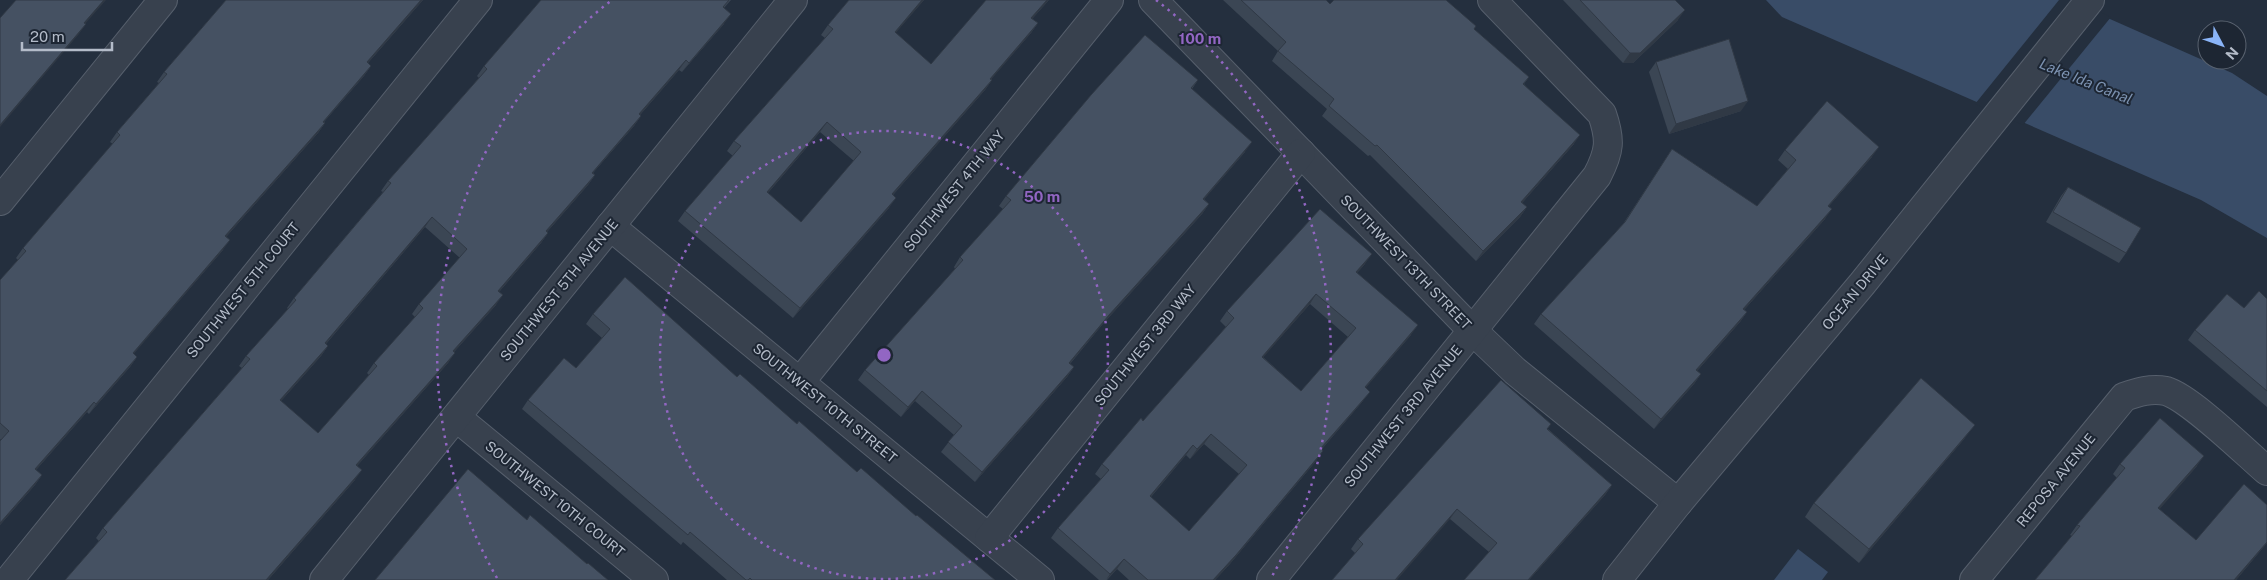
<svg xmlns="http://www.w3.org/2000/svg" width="2267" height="580" font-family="'Public Sans',sans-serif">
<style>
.water{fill:#394c67}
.pier{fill:#242f3e}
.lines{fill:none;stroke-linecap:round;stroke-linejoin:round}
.street-casing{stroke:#565f6c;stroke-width:30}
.street{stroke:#38414e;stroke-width:28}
.wall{fill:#3b4654;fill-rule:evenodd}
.shaded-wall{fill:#303945}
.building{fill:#455162;stroke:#303945;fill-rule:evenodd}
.ring{fill:none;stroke:#9266c3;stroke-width:2.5;stroke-dasharray:2.5 5}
.labels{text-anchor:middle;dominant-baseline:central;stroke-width:4;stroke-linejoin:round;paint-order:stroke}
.street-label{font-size:14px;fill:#b4bcc9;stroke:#1d2633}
.water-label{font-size:15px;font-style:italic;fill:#7c92b1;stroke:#1d2633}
.centre{fill:#9266c3;stroke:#1d2633;stroke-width:2.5}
.ring-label{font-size:15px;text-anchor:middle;font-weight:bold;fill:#9266c3;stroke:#1d2633;stroke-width:4;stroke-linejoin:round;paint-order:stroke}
</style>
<rect width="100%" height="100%" fill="#242f3e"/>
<!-- water -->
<g class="water">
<polygon points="1766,0 2067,0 2232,73 2267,96 2267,238 2201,200 1782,17"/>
<polygon points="1798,549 1828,572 1822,580 1774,580"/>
</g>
<!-- pier -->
<polygon class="pier" points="2059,0 2073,0 2111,17 2023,125 1975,104"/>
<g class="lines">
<defs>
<g id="street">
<polyline points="1153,0 1472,330 1515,371 1678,503"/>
<polyline points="0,201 163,0"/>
<polyline points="610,226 1040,580"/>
<polyline points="800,382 1109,0"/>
<polyline points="456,417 654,580"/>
<polyline points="989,538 1301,153"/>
<polyline points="9,580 478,0"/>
<polyline points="324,580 793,0"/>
<path d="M1271,580l326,-404c13,-25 14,-36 5,-62l-110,-114"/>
<polyline points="1617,580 1678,503 1862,284 2090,0"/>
<path d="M1974,580l150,-183c14,-5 27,-9 42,-6 24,7 79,61 101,80"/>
</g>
</defs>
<!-- street casing -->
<use href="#street" class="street-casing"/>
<!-- street -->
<use href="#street" class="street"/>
</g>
<!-- wall -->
<g class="wall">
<polygon points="226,0 423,0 368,63 371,66 364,76 324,122 325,123 318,133 226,237 223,250 133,354 137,357 130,367 89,414 87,412 36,470 42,475 35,485 0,525 0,441 1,440 0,439 0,280 18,260 16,258 23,248 113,144 110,142 117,132 159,83 157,82 164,72"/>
<path d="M541,0h190l-7,8v16l-42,48 -3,-2 -39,45 1,1 -7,10 -41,47 2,2 -7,10 -41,47 1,1 -7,10 -42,49 -3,13 -42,47 -6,11 -91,103 -2,14 -87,100h-203l34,-39 -3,-3 7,-10 139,-160 -3,-2 7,-10 42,-47 -1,-1 7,-10 89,-106 -2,-1 7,-10 91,-103 -2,-2 7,-10zM425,227l35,31 -41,46 -7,10 3,3 -41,46 -7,10 2,2 -51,58 -37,-32 40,-45 7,-10 -2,-2z"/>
<path d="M849,0h75l-29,33 36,31 118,-64 -17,19 6,4 -7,10 -40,46 1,1 -7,10 -92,105 -4,13 -96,110 -115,-97 7,-10 48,-55 -6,-5 7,-10 91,-103 -4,-3 7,-10zM820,132l34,29 -53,61 -33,-29z"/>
<polygon points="1223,0 1326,0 1330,4 1474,29 1529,77 1524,84 1574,144 1522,203 1527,207 1520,217 1476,261 1370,155 1368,156 1322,116 1327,109 1272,61 1278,51"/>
<polygon points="1563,0 1675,0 1678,20 1633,63 1623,63"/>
<polygon points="1656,62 1741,111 1669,134 1649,72"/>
<polygon points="1198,80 1192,89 1245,152 1204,199 1209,204 1202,214 1102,325 1070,364 1074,367 1067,377 975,482 941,452 954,435 915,401 901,417 858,380 865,370 955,269 954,267 960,257 1003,209 999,206 1006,196"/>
<polygon points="1672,149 1757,206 1788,169 1778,160 1785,150 1872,157 1829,206 1825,219 1744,310 1747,312 1740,322 1697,371 1701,374 1694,384 1654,429 1534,324 1541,314 1623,224"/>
<polygon points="2068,187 2126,253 2119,263 2046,222 2061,196"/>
<path d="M1365,264l-8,9 54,62 -45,52 -3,14 -41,48 -6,12 -87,104 -14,15h-86l-12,-11 -10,11h-8l-48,-42 7,-10 43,-49 -6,-5 7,-10 41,-43 83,-94 -6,-6 7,-10zM1310,304l38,33 -47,54 -38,-34zM1204,444l35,30 -50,57 -38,-34 35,-42 4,4z"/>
<polygon points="2267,299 2267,407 2188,340 2195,330"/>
<polygon points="593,314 737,377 857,472 916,516 995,580 727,580 683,542 681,545 522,409 528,400 576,368 602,338 586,324"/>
<polygon points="1548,429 1612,485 1605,495 1529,580 1464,580 1489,552 1450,519 1355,553 1351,549 1358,539"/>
<polygon points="1965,438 1859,563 1805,517 1814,503"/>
<polygon points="2120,464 2197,466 2159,509 2196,540 2267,543 2236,580 2035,580 2072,536 2070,535 2077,525 2117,478 2113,474"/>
</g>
<!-- shaded-wall -->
<g class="shaded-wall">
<polygon points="104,0 106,0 77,33 84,23"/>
<polygon points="421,0 423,0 360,72 367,62"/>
<polygon points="922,0 924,0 888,42 895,32"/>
<polygon points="1047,0 1049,0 1024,28 1031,18"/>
<polygon points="1685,10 1678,20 1633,63 1623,63 1630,53"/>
<polygon points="731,14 724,24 682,72 689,63"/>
<polygon points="1038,23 1031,33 983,89 990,79"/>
<polygon points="86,24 79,34 0,127 0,125"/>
<polygon points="686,60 679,70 632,124 639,114"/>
<polygon points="371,66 364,76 316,131 323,122"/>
<polygon points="992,80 985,90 885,204 892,194"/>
<polygon points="1748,101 1741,111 1669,134 1676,124"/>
<polygon points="641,116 634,126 585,182 592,173"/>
<polygon points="827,122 820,132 760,202 767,192"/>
<polygon points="325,123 318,133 218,246 225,236"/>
<polygon points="1580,135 1574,144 1514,212 1521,202"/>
<polygon points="1252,142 1245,152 1196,209 1203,199"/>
<polygon points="1879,147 1872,157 1821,215 1828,206"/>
<polygon points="595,175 588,185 539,241 546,231"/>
<polygon points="896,198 889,208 793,318 800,308"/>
<polygon points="1209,204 1202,214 1102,325 1062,373 1069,363 1109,315"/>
<polygon points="1527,207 1520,217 1476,261 1483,251"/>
<polygon points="1832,209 1825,219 1736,319 1743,309"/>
<polygon points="432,217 425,227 318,353 325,343"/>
<polygon points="548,233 541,243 491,301 498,291"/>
<polygon points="230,240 223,250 126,363 133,353"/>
<polygon points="1372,254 1365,264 1349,282 1356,272"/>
<polygon points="1316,294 1310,304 1255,367 1262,357"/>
<polygon points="503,295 496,305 446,361 453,351"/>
<polygon points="1747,312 1740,322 1689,380 1696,370"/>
<polygon points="1418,325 1411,335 1358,397 1365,387"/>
<polygon points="328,346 321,356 273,410 280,400"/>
<polygon points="455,353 448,363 349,475 356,465"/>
<polygon points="137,357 130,367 89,414 96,404"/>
<polygon points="1074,367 1067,377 975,482 982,472"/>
<polygon points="1701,374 1694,384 1654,429 1661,419"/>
<polygon points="922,391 915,401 901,417 908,407"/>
<polygon points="1370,392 1363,401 1314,458 1321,448"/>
<polygon points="94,402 87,412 28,479 35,469"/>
<polygon points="1975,425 1965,438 1859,563 1869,549"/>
<polygon points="1211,434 1204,444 1190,459 1197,449"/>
<polygon points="1193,445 1186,455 1143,506 1150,496"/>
<polygon points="1323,451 1316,461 1229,565 1215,580 1213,580"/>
<polygon points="2204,456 2197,466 2152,518 2158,508"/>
<polygon points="362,470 355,480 268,580 266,580"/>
<polygon points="42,475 35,485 0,525 0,523"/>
<polygon points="1612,485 1605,495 1529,580 1528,580"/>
<polygon points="1457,509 1450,519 1397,580 1395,580"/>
<polygon points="2267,542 2267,543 2236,580 2234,580"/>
<polygon points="1124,559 1117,569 1106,580 1110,574"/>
</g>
<!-- building -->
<g class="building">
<polygon points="16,0 104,0 84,23 86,24 0,125 0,18"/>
<polygon points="226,0 421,0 367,62 371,66 323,122 325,123 225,236 230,240 133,353 137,357 96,404 94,402 35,469 42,475 0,523 0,441 9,431 0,423 0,280 26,251 23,248 120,135 117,132 167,74 164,72"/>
<path d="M541,0h188l-6,7 8,7 -42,49 -3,-3 -47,54 2,2 -49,57 3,2 -49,56 2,2 -50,58 5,4 -50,56 2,2 -99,112 6,5 -96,110h-201l42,-48 -4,-4 147,-169 -4,-3 50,-56 -2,-2 97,-115 -3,-2 99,-112 -3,-3zM432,217l35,32 -48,55 4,4 -49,55 3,3 -59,67 -38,-33 48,-54 -3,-3z"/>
<path d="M849,0h73l-27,32 36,32 55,-64h61l-16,18 7,5 -48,56 2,1 -100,114 4,4 -96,110 -115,-97 56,-65 -7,-5 99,-112 -5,-4zM827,122l34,30 -60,70 -34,-30z"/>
<polygon points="1241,0 1326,0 1330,4 1334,0 1446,0 1476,26 1474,29 1529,77 1523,84 1580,135 1521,202 1527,207 1483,251 1377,145 1375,146 1329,106 1334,99 1278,51 1286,42"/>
<polygon points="1580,0 1675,0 1685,10 1640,53 1630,53"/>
<polygon points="1145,35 1198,80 1191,88 1252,142 1203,199 1209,204 1109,315 1069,363 1074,367 982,472 948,442 962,426 922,391 908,407 865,370 963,260 960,257 1011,200 1006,196 1091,95"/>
<polygon points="1729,39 1748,101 1676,124 1656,62"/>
<polygon points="1827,101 1879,147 1828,206 1832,209 1743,309 1747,312 1696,370 1701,374 1661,419 1541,314 1625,222 1672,149 1757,206 1796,160 1785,150"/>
<polygon points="2068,187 2141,228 2126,253 2053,212"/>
<path d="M1320,209l52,45 -16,18 62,53 -53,62 5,5 -49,56 2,3 -87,104 -23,25h-65l-24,-21 -14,15 -52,-46 51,-58 -7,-6 39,-46 2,3 91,-103 -7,-7zM1316,294l40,34 -55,63 -39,-34zM1211,434l36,31 -58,66 -39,-35 43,-51 4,4z"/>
<polygon points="625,277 737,377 740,374 797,424 799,421 857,472 861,468 916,516 917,515 995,580 752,580 750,578 748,580 746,580 690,532 688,535 528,400 564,358 576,368 610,329 593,314"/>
<polygon points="2259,291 2267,299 2267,391 2195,330 2227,294 2244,308"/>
<polygon points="1921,378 1975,425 1869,549 1814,503"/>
<polygon points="1501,380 1551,424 1547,429 1612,485 1528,580 1464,580 1497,543 1457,509 1395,580 1332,580 1363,544 1358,539"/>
<polygon points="2160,418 2204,456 2158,508 2196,540 2244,484 2267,505 2267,542 2234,580 2035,580 2080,526 2077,525 2125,468 2120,464"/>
<polygon points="468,469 527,520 530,515 587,564 588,563 608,580 375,580"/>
</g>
<!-- distance rings -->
<g class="ring">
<circle cx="884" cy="355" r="224"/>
<path d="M497 578A447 447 0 0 1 612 0M1156 0A447 447 0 0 1 1271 578"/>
</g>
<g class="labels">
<!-- street labels -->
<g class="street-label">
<text transform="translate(954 191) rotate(-51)">SOUTHWEST 4TH WAY</text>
<text transform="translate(1406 262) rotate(46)">SOUTHWEST 13TH STREET</text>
<text transform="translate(243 290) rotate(-51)">SOUTHWEST 5TH COURT</text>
<text transform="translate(559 290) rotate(-51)">SOUTHWEST 5TH AVENUE</text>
<text transform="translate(1855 292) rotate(-50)">OCEAN DRIVE</text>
<text transform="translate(1145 345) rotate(-51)">SOUTHWEST 3RD WAY</text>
<text transform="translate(825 403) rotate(39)">SOUTHWEST 10TH STREET</text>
<text transform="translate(1403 416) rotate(-51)">SOUTHWEST 3RD AVENUE</text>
<text transform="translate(2056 480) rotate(-51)">REPOSA AVENUE</text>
<text transform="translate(555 499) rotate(39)">SOUTHWEST 10TH COURT</text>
</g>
<!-- water labels -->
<g class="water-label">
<text transform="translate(2086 81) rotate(22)">Lake Ida Canal</text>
</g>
</g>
<circle cx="884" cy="355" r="8" class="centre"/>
<g class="ring-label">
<text x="1200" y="44">100 m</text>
<text x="1042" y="202">50 m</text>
</g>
<!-- north arrow -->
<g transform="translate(2222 45) rotate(131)"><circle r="24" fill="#1d2633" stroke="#59626f"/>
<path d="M0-4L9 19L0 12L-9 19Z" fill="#8ab4f8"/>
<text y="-8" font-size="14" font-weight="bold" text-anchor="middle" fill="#b4bcc9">N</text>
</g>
<!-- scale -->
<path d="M22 42v8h90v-8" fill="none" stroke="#b4bcc9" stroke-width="2.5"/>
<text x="30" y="42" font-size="15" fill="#b4bcc9" stroke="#1d2633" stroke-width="4" paint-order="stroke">20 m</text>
</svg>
